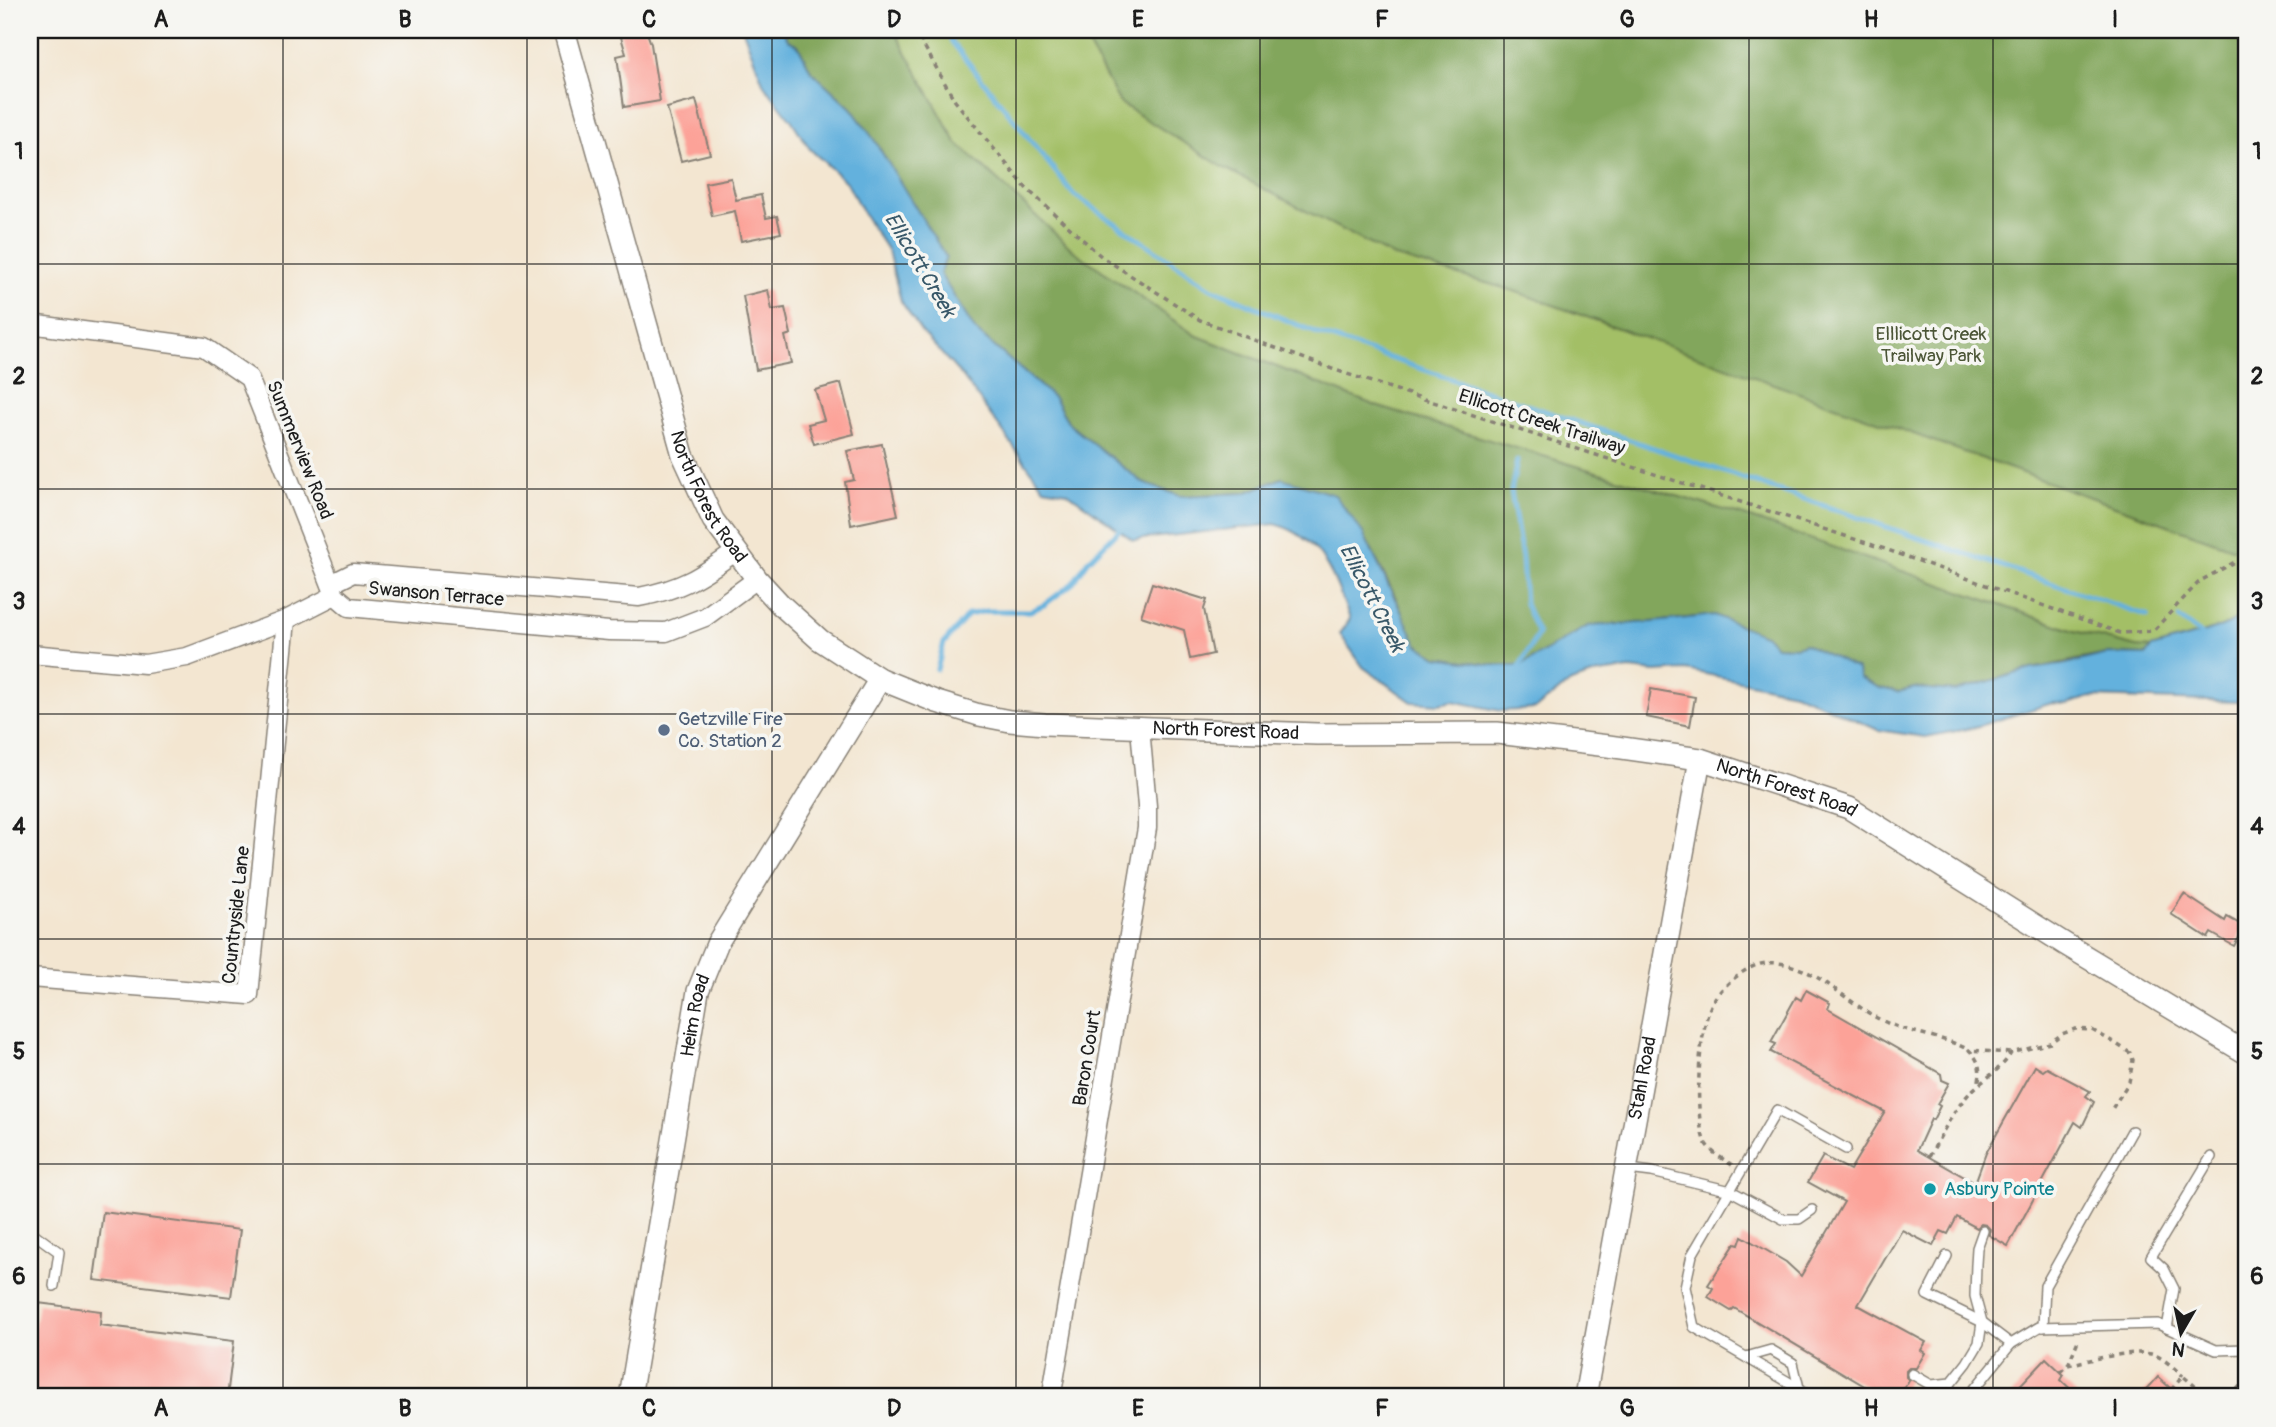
<svg xmlns="http://www.w3.org/2000/svg" width="2276" height="1427" font-family="Pangolin,sans-serif">
<style>
.green{fill:#a3bf66;stroke:#606e41;stroke-width:2}
.forest{fill:#82a65b;stroke:#4f613c;stroke-width:2}
.water{fill:#63b1dd;stroke:#40667c;stroke-width:2}
.lines{fill:none;stroke-linecap:round;stroke-linejoin:round}
.stream{stroke:#63b1dd;stroke-width:5}
.building{fill:#fca298}
.service-casing{stroke:#888176;stroke-width:12}
.minor-casing{stroke:#888176;stroke-width:21}
.tertiary-casing{stroke:#888176;stroke-width:24}
.path{stroke:#888176;stroke-width:3.5;stroke-dasharray:5 5;stroke-linecap:butt}
.service{stroke:#fff;stroke-width:9}
.minor{stroke:#fff;stroke-width:18}
.tertiary{stroke:#fff;stroke-width:21}
.grid{fill:none;stroke:#1c1c1c;stroke-width:2;stroke-opacity:0.55}
.service-dot{fill:#5c6f8a;stroke:#f6f6f2;stroke-width:2.5}
.culture-dot{fill:#0f9aa8;stroke:#f6f6f2;stroke-width:2.5}
.labels{text-anchor:middle;dominant-baseline:central;stroke-width:7;stroke-linejoin:round;paint-order:stroke}
.park-label{font-size:19px;fill:#4b5536;stroke:#f6f6f2}
.street-label{font-size:19px;fill:#1c1c1c;stroke:#f6f6f2}
.service-label{font-size:19px;fill:#4e5e75;stroke:#f6f6f2;text-anchor:start}
.culture-label{font-size:19px;fill:#0d838f;stroke:#f6f6f2;text-anchor:start}
.water-label{font-size:21px;font-style:italic;fill:#385869;stroke:#f6f6f2}
.neatline{fill:none;stroke:#1c1c1c;stroke-width:2.5}
.grid-label{font-size:23px;text-anchor:middle;font-weight:bold;fill:#1c1c1c}
</style>
<rect width="100%" height="100%" fill="#f6f6f2"/>
<filter id="ink" filterUnits="userSpaceOnUse"><feTurbulence type="fractalNoise" baseFrequency=".0143" numOctaves="2"/><feDisplacementMap in="SourceGraphic" scale="14" xChannelSelector="R" yChannelSelector="G"/><feConvolveMatrix kernelMatrix="1 2 1 2 8 2 1 2 1" color-interpolation-filters="sRGB"/></filter>
<filter id="wash" filterUnits="userSpaceOnUse"><feTurbulence type="fractalNoise" baseFrequency=".00686" numOctaves="4" result="noise"/><feDisplacementMap in="SourceGraphic" scale="28" xChannelSelector="R" yChannelSelector="G"/><feGaussianBlur stdDeviation="1.57" result="paint"/><feColorMatrix in="noise" values="0 0 0 0 0 0 0 0 0 0 0 0 0 0 0 0 0 1.4 0 .05"/><feComposite in="paint" operator="in"/></filter>
<g filter="url(#wash)">
<rect width="100%" height="100%" fill="#f3e6d1"/>
<!-- green -->
<polygon class="green" points="795,30 2246,30 2246,615 2222,627 2151,648 2116,647 1718,610 1357,515 900,169"/>
<!-- forest -->
<g class="forest">
<polygon points="783,30 894,30 956,142 1074,251 1195,335 1379,407 1744,516 2075,631 2136,647 2151,648 2146,655 2107,654 2031,669 1956,691 1915,688 1898,692 1880,688 1859,678 1857,669 1805,644 1796,647 1776,646 1767,636 1714,615 1653,622 1588,626 1520,666 1493,665 1437,657 1417,644 1409,631 1396,598 1363,533 1282,478 1245,493 1180,496 1143,483 1070,425 1054,398 975,330 940,274 946,257 899,183 879,147 851,108 811,71 798,45 788,40"/>
<polygon points="1080,30 2246,30 2246,553 1514,291 1392,256 1226,169 1120,103"/>
</g>
<!-- water -->
<path class="water" d="M743,30h40l5,10 10,5 13,26 40,37 22,30 73,119 -6,17 35,56 79,68 16,27 73,58 37,13 65,-3 37,-15 53,17 28,38 54,111 20,13 56,8 27,1 68,-40 65,-4 61,-7 53,21 9,10 20,1 9,-3 53,25 1,9 21,10 18,4 17,-4 41,3 75,-22 35,-5 41,-10 39,1 5,-7 71,-21 24,-12v82l-8,5 -147,-5 -24,7 -15,-1 -80,25 -47,9 -47,-7 -84,-38 -108,-22 -31,2 -25,-3 -31,4 -28,9 -36,27 -34,2 -48,-10 -14,3 -27,-2 -49,-35 -23,-33 10,-15c-16,-41 -28,-82 -75,-95l-142,16 -66,-48 -23,-4 -82,-112 -41,-45 -20,-30 -13,-50 -25,-38 -16,-30 -37,-34 -18,-28 -28,-36z"/>
<g class="lines">
<!-- stream -->
<g class="stream">
<polyline points="946,30 952,42 1074,195 1211,288 1319,334 2148,616"/>
<polyline points="2179,618 2204,637"/>
<polyline points="937,669 944,643 968,615 986,611 1030,611 1044,605 1073,583 1088,561 1124,525"/>
<polyline points="1516,672 1538,634 1525,604 1522,558 1511,491 1517,461"/>
</g>
</g>
<g id="blocks">
<!-- building -->
<g class="building">
<polygon points="619,30 646,30 651,44 660,101 624,107 617,56 626,54"/>
<polygon points="696,100 710,154 681,161 667,108"/>
<polygon points="731,178 736,200 761,195 766,218 777,216 781,233 741,241 735,211 712,216 705,183"/>
<polygon points="768,290 772,310 785,308 791,334 785,336 791,363 756,370 743,296"/>
<polygon points="841,383 854,434 814,444 808,424 824,420 815,390"/>
<polygon points="882,444 898,515 851,525 845,482 854,480 847,451"/>
<polygon points="1152,583 1207,600 1204,609 1213,654 1190,659 1184,630 1141,616"/>
<polygon points="1651,689 1695,697 1690,726 1646,717"/>
<polygon points="2184,894 2225,921 2227,917 2245,927 2234,946 2211,933 2208,938 2171,914"/>
<polygon points="1806,990 1830,1003 1828,1009 1941,1074 1942,1080 1949,1083 1937,1104 1940,1106 1933,1120 1931,1119 1917,1150 1975,1183 1986,1153 2035,1066 2043,1071 2047,1068 2090,1091 2086,1096 2094,1102 2082,1127 2075,1122 2008,1246 1989,1235 1990,1229 1986,1225 1981,1224 1977,1228 1957,1217 1948,1234 1941,1231 1933,1246 1902,1230 1858,1305 1926,1342 1921,1350 1925,1353 1916,1368 1909,1368 1906,1371 1906,1377 1909,1380 1899,1397 1883,1397 1734,1308 1731,1311 1708,1297 1713,1288 1708,1285 1735,1244 1739,1245 1742,1236 1786,1262 1801,1276 1844,1202 1808,1182 1823,1156 1850,1170 1885,1112 1771,1052 1776,1044 1771,1042 1796,997 1801,1000"/>
<polygon points="103,1212 240,1230 231,1297 94,1280"/>
<polygon points="38,1303 101,1311 100,1325 234,1341 227,1397 30,1397 30,1339 32,1340"/>
<polygon points="2046,1358 2064,1375 2061,1380 2079,1397 2009,1397"/>
<polygon points="2158,1377 2180,1397 2140,1397"/>
</g>
</g>
</g>
<g filter="url(#ink)">
<use href="#blocks" fill-opacity="0" stroke="#888176" stroke-width="2"/>
<g class="lines">
<defs>
<g id="service">
<polyline points="1628,1169 1652,1172 1731,1191 1783,1219 1799,1219 1812,1210"/>
<polyline points="30,1231 59,1252 54,1286"/>
<polyline points="1947,1256 1927,1295 1982,1322 2011,1344"/>
<polyline points="2043,1327 2045,1286 2132,1131"/>
<polyline points="2167,1328 2174,1289 2164,1269 2151,1257 2211,1157"/>
<polyline points="1746,1357 1771,1350 1793,1363 1799,1388"/>
<polyline points="1912,1374 1931,1385 1951,1383 1967,1363 1979,1343 1982,1322 1975,1296 1976,1264 1977,1248 1983,1231"/>
<polyline points="1814,1397 1694,1327 1685,1287 1692,1255 1777,1110 1846,1149"/>
<polyline points="1968,1397 2011,1344 2039,1327 2158,1324 2216,1350 2246,1349"/>
</g>
<g id="minor">
<polyline points="30,324 204,347 249,378 335,595 349,607 609,631 666,632 705,617 757,579"/>
<path d="M331,584l22,-11 286,24c43,-8 61,-20 96,-45"/>
<polyline points="30,654 145,664 187,657 286,620 335,595"/>
<polyline points="30,978 249,995 286,620"/>
<polyline points="1052,1393 1147,828 1147,806 1140,728"/>
</g>
<g id="tertiary">
<path id="s1" d="M564,30l119,425 30,65 44,59 24,26 39,35 60,39 57,23 42,13 31,6 35,3 272,10 180,-1 111,13 92,13 149,49 216,136 181,109"/>
<path id="s2" d="M630,1397l68,-406 20,-49 162,-263"/>
<path id="s3" d="M1585,1397l115,-638"/>
</g>
</defs>
<!-- service casing -->
<use href="#service" class="service-casing"/>
<!-- minor casing -->
<use href="#minor" class="minor-casing"/>
<!-- tertiary casing -->
<use href="#tertiary" class="tertiary-casing"/>
<!-- path -->
<g class="path">
<polyline points="915,30 955,101 1026,188 1102,257 1200,320 1335,370 1885,549 2120,633 2153,631 2200,581 2246,556"/>
<path d="M1979,1081c2,-13 0,-21 -10,-31l41,3"/>
<path d="M1929,1157c12,-21 22,-43 38,-61 13,-15 35,-26 44,-43l39,-10 12,-9 13,-5 17,1 23,13 15,10 3,7 -4,22 -19,30"/>
<path d="M1732,1165c-10,-7 -23,-13 -28,-25 -10,-27 -6,-118 11,-142 11,-15 32,-33 51,-35 43,-4 77,37 113,56 29,15 62,16 90,31"/>
<polyline points="2068,1365 2079,1338"/>
<path d="M2061,1372l7,-7c21,-5 62,-15 83,-11 12,3 23,14 32,22"/>
<polyline points="2171,1390 2183,1376 2208,1397"/>
<polyline points="2230,1397 2241,1385"/>
</g>
<!-- service -->
<use href="#service" class="service"/>
<!-- minor -->
<use href="#minor" class="minor"/>
<!-- tertiary -->
<use href="#tertiary" class="tertiary"/>
</g>
</g>
<!-- grid -->
<path class="grid" d="M283,30v1367M527,30v1367M772,30v1367M1016,30v1367M1260,30v1367M1504,30v1367M1749,30v1367M1993,30v1367M30,264h2216M30,489h2216M30,714h2216M30,939h2216M30,1164h2216"/>
<!-- markers -->
<circle class="service-dot" cx="664" cy="730" r="7"/>
<circle class="culture-dot" cx="1930" cy="1189" r="7"/>
<g class="labels">
<!-- park labels -->
<g class="park-label">
<text x="1931" y="334">Elllicott Creek<tspan x="1931" dy="22">Trailway Park</tspan></text>
</g>
<!-- street labels -->
<g class="street-label">
<text transform="translate(1542 422) rotate(18)">Ellicott Creek Trailway</text>
<text transform="translate(300 450) rotate(68)">Summerview Road</text>
<text stroke="none"><textPath href="#s1" startOffset="490">North Forest Road</textPath></text>
<text transform="translate(436 594) rotate(5)">Swanson Terrace</text>
<text stroke="none"><textPath href="#s1" startOffset="1099">North Forest Road</textPath></text>
<text stroke="none"><textPath href="#s1" startOffset="1666">North Forest Road</textPath></text>
<text transform="translate(236 915) rotate(-84)">Countryside Lane</text>
<text stroke="none"><textPath href="#s2" startOffset="387">Heim Road</textPath></text>
<text transform="translate(1087 1058) rotate(-81)">Baron Court</text>
<text stroke="none"><textPath href="#s3" startOffset="324">Stahl Road</textPath></text>
</g>
<!-- service labels -->
<g class="service-label">
<text x="678" y="719">Getzville Fire<tspan x="678" dy="22">Co. Station 2</tspan></text>
</g>
<!-- culture labels -->
<g class="culture-label">
<text x="1944" y="1189">Asbury Pointe</text>
</g>
<!-- water labels -->
<g class="water-label">
<text transform="translate(920 265) rotate(59)">Ellicott Creek</text>
<text transform="translate(1372 598) rotate(63)">Ellicott Creek</text>
</g>
</g>
<!-- margin -->
<rect width="2276" height="1427" fill="none" stroke="#f6f6f2" stroke-width="77"/>
<!-- north arrow -->
<g transform="translate(2181 1333) rotate(189)" stroke="#f6f6f2" stroke-width="5" paint-order="stroke">
<path d="M0-5L12 26L0 18L-12 26Z" fill="#1c1c1c"/>
<text y="-10" font-size="19" font-weight="bold" text-anchor="middle" fill="#1c1c1c">N</text>
</g>
<rect x="38" y="38" width="2200" height="1350" class="neatline"/>
<g class="grid-label">
<text x="161" y="27">A</text>
<text x="405" y="27">B</text>
<text x="649" y="27">C</text>
<text x="894" y="27">D</text>
<text x="1138" y="27">E</text>
<text x="1382" y="27">F</text>
<text x="1627" y="27">G</text>
<text x="1871" y="27">H</text>
<text x="2115" y="27">I</text>
<text x="19" y="159">1</text>
<text x="2257" y="159">1</text>
<text x="19" y="384">2</text>
<text x="2257" y="384">2</text>
<text x="19" y="609">3</text>
<text x="2257" y="609">3</text>
<text x="19" y="834">4</text>
<text x="2257" y="834">4</text>
<text x="19" y="1059">5</text>
<text x="2257" y="1059">5</text>
<text x="19" y="1284">6</text>
<text x="2257" y="1284">6</text>
<text x="161" y="1416">A</text>
<text x="405" y="1416">B</text>
<text x="649" y="1416">C</text>
<text x="894" y="1416">D</text>
<text x="1138" y="1416">E</text>
<text x="1382" y="1416">F</text>
<text x="1627" y="1416">G</text>
<text x="1871" y="1416">H</text>
<text x="2115" y="1416">I</text>
</g>
</svg>
